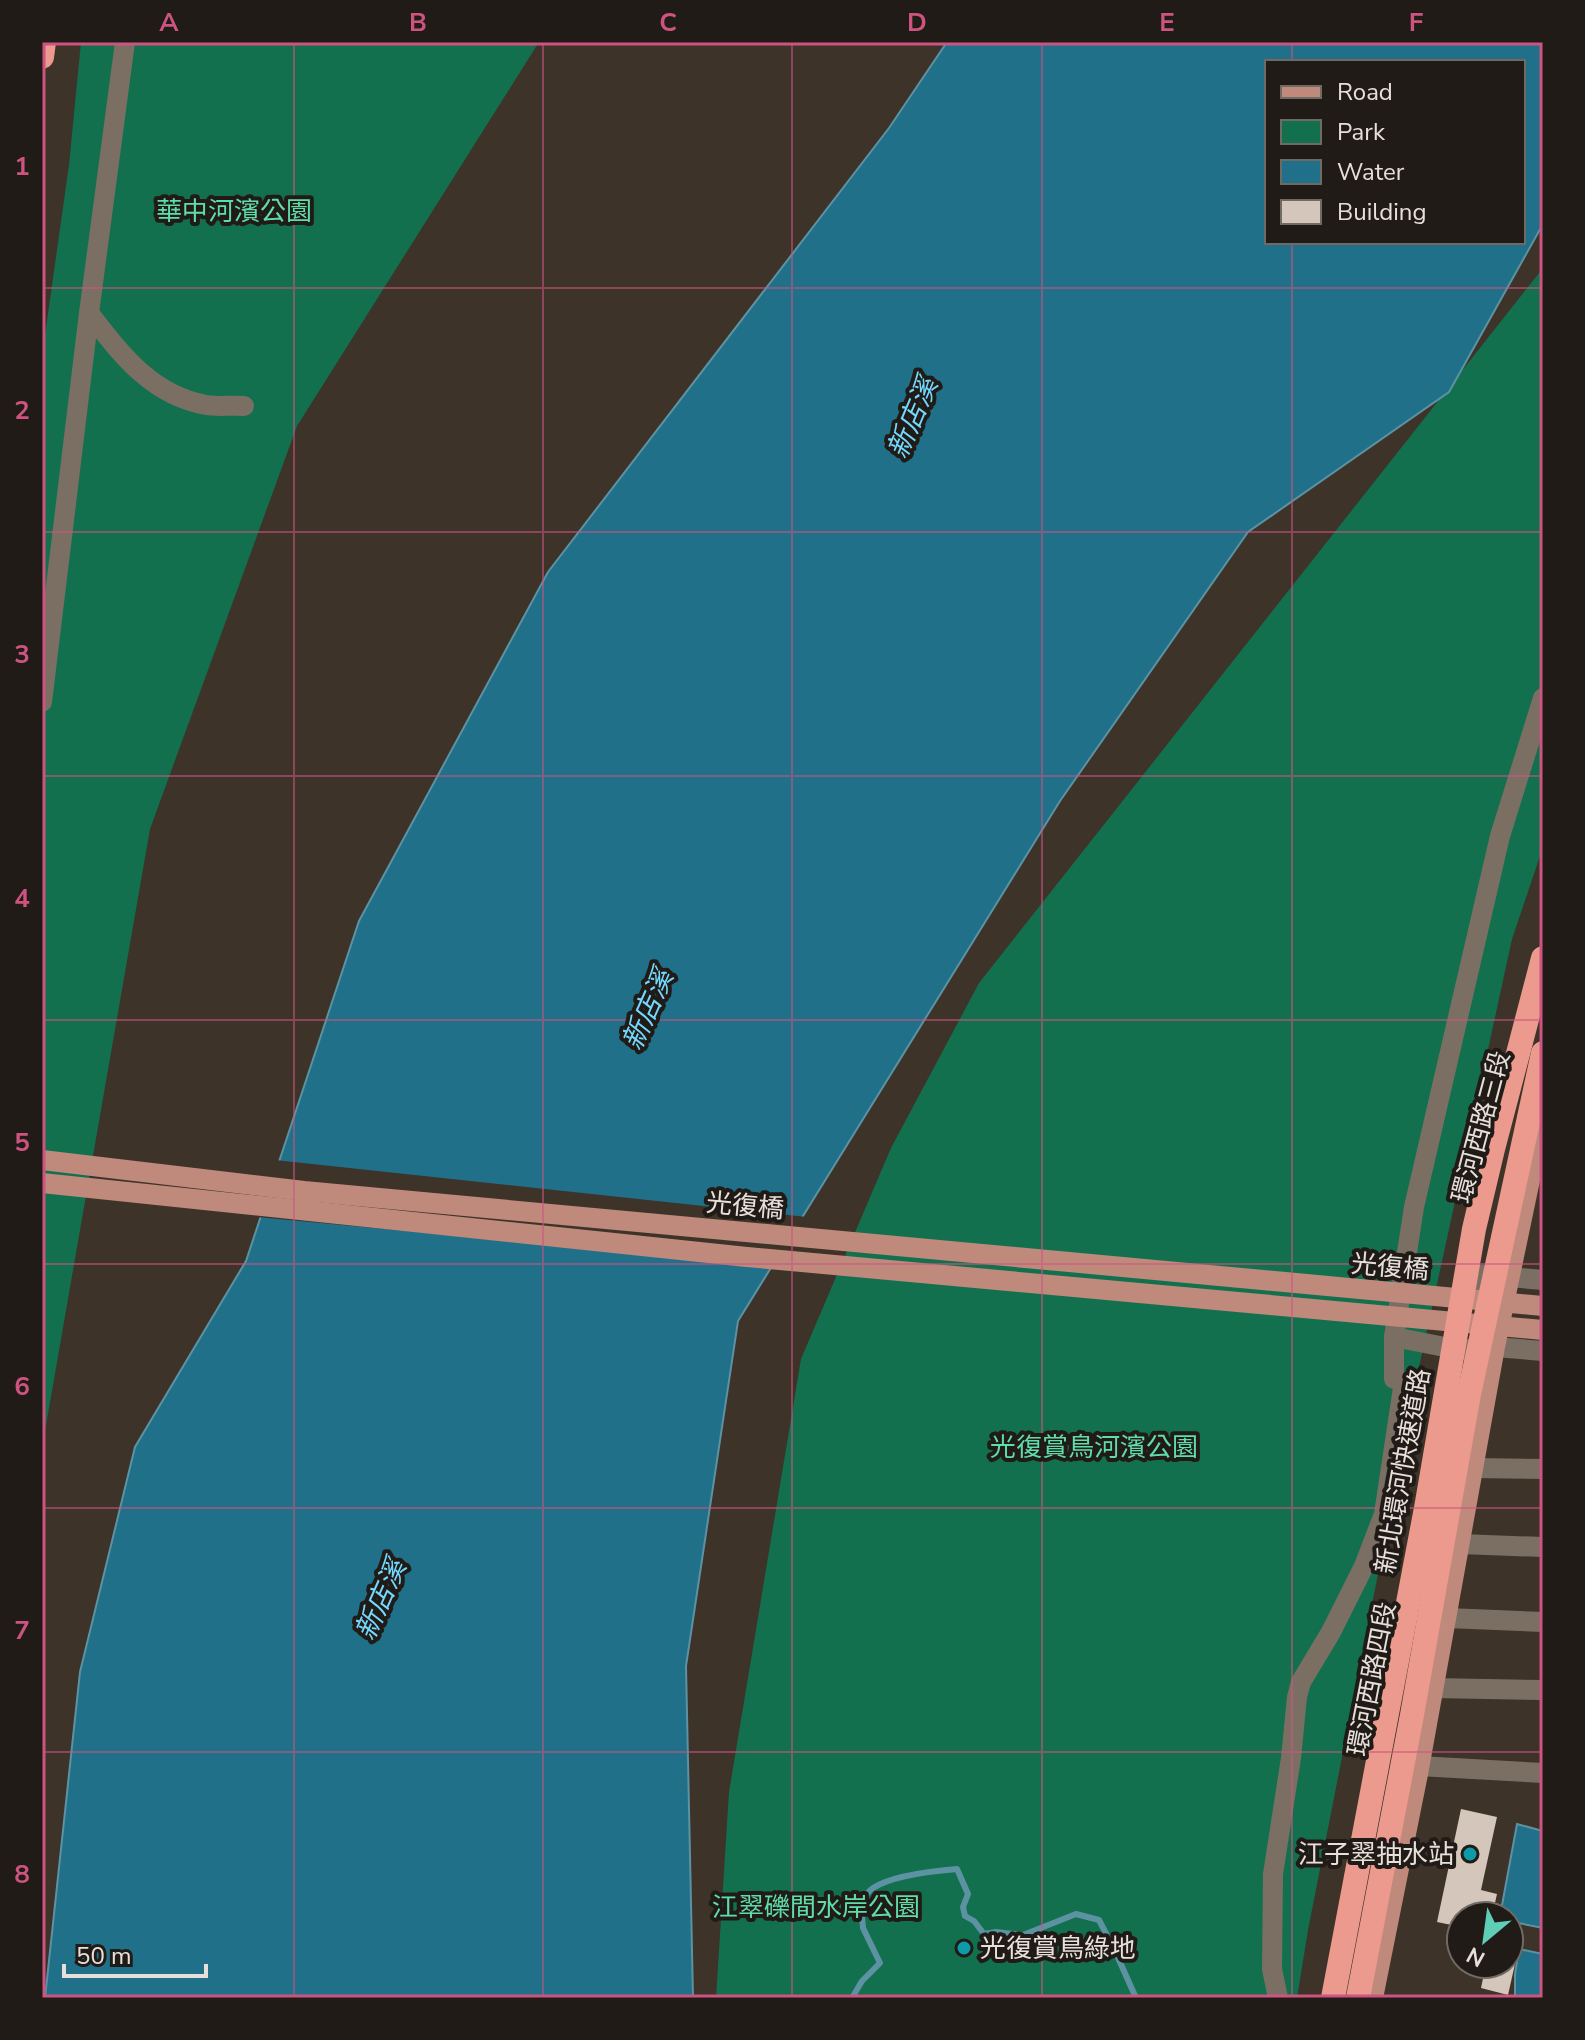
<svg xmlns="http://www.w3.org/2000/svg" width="1585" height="2040" font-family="'Nunito Sans','Noto Sans TC',sans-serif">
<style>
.green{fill:#12704f}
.water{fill:#20708a;stroke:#5c92a2;stroke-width:2;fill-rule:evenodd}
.pier{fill:#3d3329}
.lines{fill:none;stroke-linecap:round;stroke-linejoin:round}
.stream{stroke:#5c92a2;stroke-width:6}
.building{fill:#d4c6ba}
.minor{stroke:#7b6f63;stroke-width:20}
.major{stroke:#bf897c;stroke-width:20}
.highway{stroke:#ec9a8d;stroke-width:24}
.grid{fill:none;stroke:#cd5481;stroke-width:2;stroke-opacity:0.55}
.culture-dot{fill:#0f9aa8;stroke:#201b17;stroke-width:3}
.labels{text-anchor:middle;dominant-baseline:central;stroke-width:8;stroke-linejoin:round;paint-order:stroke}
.park-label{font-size:26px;fill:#5fdda9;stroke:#201b17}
.street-label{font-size:26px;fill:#e7e0da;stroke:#201b17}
.poi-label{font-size:26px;fill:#e7e0da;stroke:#201b17;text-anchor:end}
.water-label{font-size:28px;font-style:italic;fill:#72d8fe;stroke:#201b17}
.neatline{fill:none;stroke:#cd5481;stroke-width:3}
.grid-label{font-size:26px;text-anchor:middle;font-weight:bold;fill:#cd5481}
</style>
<rect width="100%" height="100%" fill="#3d3329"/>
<!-- green -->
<g class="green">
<polygon points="81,42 539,42 297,426 150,829 42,1448 42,356 69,165"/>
<polygon points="1543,268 1543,847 1512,939 1416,1381 1308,1930 1297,1998 716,1998 729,1792 801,1359 891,1148 979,983"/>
</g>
<!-- water -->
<g class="water">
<path d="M947,42h596v182l-94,168 -201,140 -188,269 -322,520 -52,345 7,332h-648l35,-326 55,-225 111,-186 113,-340 189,-349 341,-444zM1267,62h256v180h-256z"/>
<polygon points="1517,1824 1543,1831 1543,1928 1513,1922 1509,1920 1509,1916 1500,1916"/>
<polygon points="1519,1949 1543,1954 1543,1998 1515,1998 1515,1974"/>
</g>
<!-- pier -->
<polygon class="pier" points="275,1160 807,1217 777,1266 257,1217"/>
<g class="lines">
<!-- stream -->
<path class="stream" d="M852,1998l10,-17 18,-18 -17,-35 -2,-25c3,-5 7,-12 12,-15 20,-13 60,-17 84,-19l11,25 -5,13 2,9 9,5 10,13 12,-2 27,3 53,-21 23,6 16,31 21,47"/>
</g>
<!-- building -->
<g class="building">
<polygon points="1461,1809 1497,1817 1481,1890 1497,1894 1492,1916 1461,1916 1461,1927 1437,1922"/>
<polygon points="1486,1964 1515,1964 1508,1995 1481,1988"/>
</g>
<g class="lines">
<!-- minor -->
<g class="minor">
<path d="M89,313c32,41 62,82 117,92 12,2 25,0 38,1"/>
<polyline points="42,702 89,313 125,42"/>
<polyline points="1469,1295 1473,1274 1543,1280"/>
<polyline points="1394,1337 1460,1350 1495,1347 1543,1351"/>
<polyline points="1474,1468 1543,1469"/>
<polyline points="1460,1544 1543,1547"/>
<polyline points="1447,1618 1543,1622"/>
<polyline points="1433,1688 1543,1690"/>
<polyline points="1419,1766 1543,1773"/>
<polyline points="1278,1998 1272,1969 1273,1874 1291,1758 1297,1697 1301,1682 1331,1632 1364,1566 1384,1514 1404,1381 1394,1379 1394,1337 1414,1207 1500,836 1543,698"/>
</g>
<!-- major -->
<g class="major">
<polyline points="42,1160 304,1191 1543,1306"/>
<polyline points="42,1183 747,1257 1543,1330"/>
<polyline points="1373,1998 1418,1774 1495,1347 1543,1118"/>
</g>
<!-- highway -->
<g class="highway">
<polyline points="42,57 44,42"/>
<polyline points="1333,1998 1426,1508 1474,1229 1493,1149 1543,958"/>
<polyline points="1358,1998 1412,1715 1469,1394 1543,1053"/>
</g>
</g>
<!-- grid -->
<path class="grid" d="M294,42v1956M543,42v1956M792,42v1956M1042,42v1956M1292,42v20M1292,242v1756M42,288h1501M42,532h1501M42,776h1501M42,1020h1501M42,1264h1501M42,1508h1501M42,1752h1501"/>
<!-- markers -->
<g class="culture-dot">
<circle cx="1470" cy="1854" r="8"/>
<circle cx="964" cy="1948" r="8"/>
</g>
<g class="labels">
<!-- park labels -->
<g class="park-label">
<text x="234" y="211">華中河濱公園</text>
<text x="1094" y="1447">光復賞鳥河濱公園</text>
<text x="816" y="1907">江翠礫間水岸公園</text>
</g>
<!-- street labels -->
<g class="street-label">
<text transform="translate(1481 1127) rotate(-75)">環河西路三段</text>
<text transform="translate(745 1206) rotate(5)">光復橋</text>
<text transform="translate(1390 1267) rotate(5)">光復橋</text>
<text transform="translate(1403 1471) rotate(-80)">新北環河快速道路</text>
<text transform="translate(1372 1679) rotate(-79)">環河西路四段</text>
</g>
<!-- poi labels -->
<g class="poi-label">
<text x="1454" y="1854">江子翠抽水站</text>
<text x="980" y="1948" text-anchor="start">光復賞鳥綠地</text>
</g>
<!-- water labels -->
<g class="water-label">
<text transform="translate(913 418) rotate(-67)">新店溪</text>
<text transform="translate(648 1010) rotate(-66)">新店溪</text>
<text transform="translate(381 1600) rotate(-66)">新店溪</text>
</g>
</g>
<!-- border -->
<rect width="1585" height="2040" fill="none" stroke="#201b17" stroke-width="88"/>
<!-- legend -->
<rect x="1265" y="60" width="260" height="184" fill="#201b17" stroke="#706a65" stroke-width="2"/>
<rect x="1281" y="86" width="40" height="12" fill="#bf897c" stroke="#706a65" stroke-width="2"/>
<text x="1337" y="100" font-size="24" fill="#e7e0da">Road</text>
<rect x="1281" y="120" width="40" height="24" fill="#12704f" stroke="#706a65" stroke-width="2"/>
<text x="1337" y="140" font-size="24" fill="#e7e0da">Park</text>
<rect x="1281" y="160" width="40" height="24" fill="#20708a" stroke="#706a65" stroke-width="2"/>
<text x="1337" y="180" font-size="24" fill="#e7e0da">Water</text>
<rect x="1281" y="200" width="40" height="24" fill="#d4c6ba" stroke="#706a65" stroke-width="2"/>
<text x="1337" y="220" font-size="24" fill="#e7e0da">Building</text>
<!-- north arrow -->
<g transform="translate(1485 1940) rotate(209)"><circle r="38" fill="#201b17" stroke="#706a65" stroke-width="2"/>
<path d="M0-6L14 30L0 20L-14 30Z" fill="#5eceb7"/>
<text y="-12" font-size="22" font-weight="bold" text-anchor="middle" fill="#e7e0da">N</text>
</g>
<!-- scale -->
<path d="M64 1964v12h142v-12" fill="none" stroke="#e7e0da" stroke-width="4"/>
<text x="76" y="1964" font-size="24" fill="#e7e0da" stroke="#201b17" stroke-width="6" paint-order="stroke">50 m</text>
<rect x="44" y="44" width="1497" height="1952" class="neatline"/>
<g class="grid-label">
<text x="169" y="31">A</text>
<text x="418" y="31">B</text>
<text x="668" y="31">C</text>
<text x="917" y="31">D</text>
<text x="1167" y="31">E</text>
<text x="1416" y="31">F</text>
<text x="22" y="175">1</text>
<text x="22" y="419">2</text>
<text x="22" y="663">3</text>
<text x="22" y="907">4</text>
<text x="22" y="1151">5</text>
<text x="22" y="1395">6</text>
<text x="22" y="1639">7</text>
<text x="22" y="1883">8</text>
</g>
</svg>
